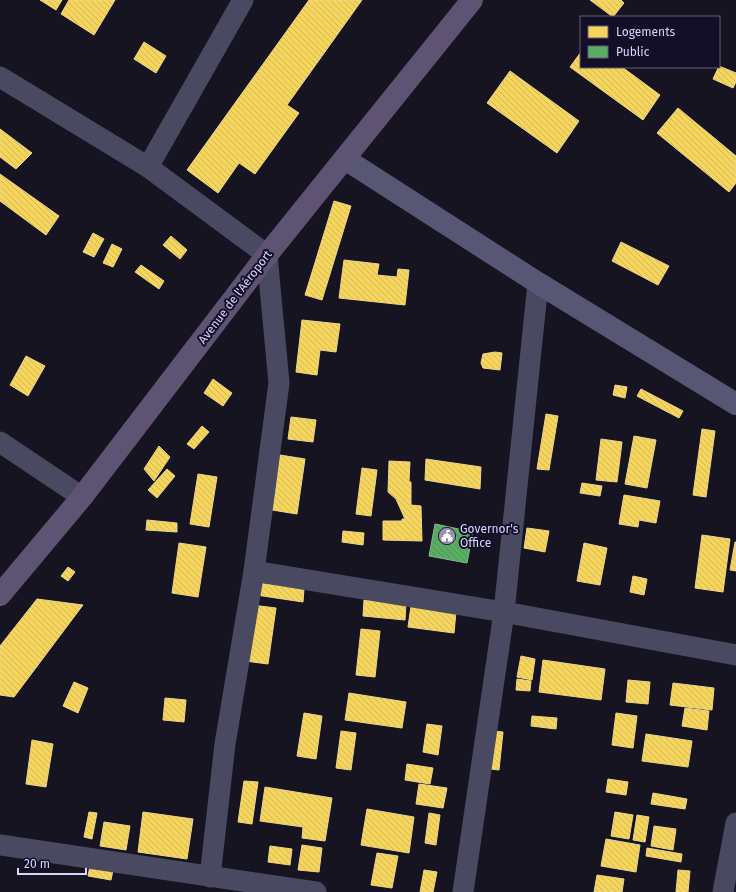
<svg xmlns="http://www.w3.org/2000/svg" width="736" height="892" font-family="'Fira Sans',sans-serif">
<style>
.homes{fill:url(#homes-back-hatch);stroke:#edd58d}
.public{fill:url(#public-back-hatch);stroke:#80b990}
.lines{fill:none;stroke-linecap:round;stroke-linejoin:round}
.street{stroke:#4a4962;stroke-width:21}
.secondary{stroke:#575674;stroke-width:22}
.primary{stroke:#5e5373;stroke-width:22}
.labels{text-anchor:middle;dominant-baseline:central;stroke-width:4;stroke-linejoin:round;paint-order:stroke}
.street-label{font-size:12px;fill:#d9d4ff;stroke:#130f26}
.poi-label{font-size:12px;fill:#d9d4ff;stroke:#130f26;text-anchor:start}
</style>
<defs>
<pattern id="homes-back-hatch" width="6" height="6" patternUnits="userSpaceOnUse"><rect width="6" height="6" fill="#f6d55c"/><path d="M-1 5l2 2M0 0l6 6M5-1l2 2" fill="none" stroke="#d2b759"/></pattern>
<pattern id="public-back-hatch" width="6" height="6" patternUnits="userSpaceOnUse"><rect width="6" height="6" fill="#5aae61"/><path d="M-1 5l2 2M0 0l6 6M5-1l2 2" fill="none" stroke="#54925c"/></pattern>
</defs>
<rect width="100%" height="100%" fill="#161421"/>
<!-- homes -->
<g class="homes">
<polygon points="40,0 62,0 56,10"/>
<polygon points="69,0 115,0 94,35 61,14"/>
<polygon points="309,0 362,0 287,105 299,113 255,174 239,163 218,193 187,170"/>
<polygon points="590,0 621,0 624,3 613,17"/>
<polygon points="144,42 166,56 156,73 134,59"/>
<polygon points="581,52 581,67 622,67 660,95 643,120 570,67"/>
<polygon points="719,66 736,73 736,82 733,88 713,79"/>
<polygon points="510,71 579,121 557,153 487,103"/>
<polygon points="678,108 736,156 736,183 729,192 657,133"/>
<polygon points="0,129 32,153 16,169 0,157"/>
<polygon points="0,174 59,216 46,235 0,201"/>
<polygon points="334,201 351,206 322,300 305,295"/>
<polygon points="93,233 104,239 94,257 83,252"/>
<polygon points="171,236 187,250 180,259 163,245"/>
<polygon points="621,242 669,266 658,285 612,261"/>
<polygon points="112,244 122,249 113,267 103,263"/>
<polygon points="344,260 379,264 377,275 397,277 398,269 409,270 405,305 339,298"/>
<polygon points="141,265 164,281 159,289 135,272"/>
<polygon points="302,320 340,324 336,352 320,350 317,375 296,372"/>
<polygon points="495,352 502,353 500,370 483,368 481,363 483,354"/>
<polygon points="26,356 45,366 28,396 10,385"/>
<polygon points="213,379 232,393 223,406 204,393"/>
<polygon points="615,385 627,387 625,398 613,395"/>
<polygon points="641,389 683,411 679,418 637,396"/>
<polygon points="546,414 558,416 549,470 537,469"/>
<polygon points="291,417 316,420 313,442 288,439"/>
<polygon points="202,426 209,432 194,449 187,444"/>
<polygon points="702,429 715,431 706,497 693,495"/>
<polygon points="634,436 656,440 647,488 625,484"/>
<polygon points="601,439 622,442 617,482 596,480"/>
<polygon points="159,446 170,457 154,481 144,469"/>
<polygon points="280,455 305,459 297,514 272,510"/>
<polygon points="426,459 481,467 480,489 425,480"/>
<polygon points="389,461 410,462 409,482 411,482 411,505 421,506 422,541 383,540 383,521 402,521 402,519 405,519 396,499 388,492"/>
<polygon points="362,468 377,470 371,516 356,514"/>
<polygon points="167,469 175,476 157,498 148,490"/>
<polygon points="198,474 217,477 209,527 190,524"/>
<polygon points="582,483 602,486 600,496 580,493"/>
<polygon points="624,495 660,501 656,523 639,520 638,527 619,524"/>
<polygon points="147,520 177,523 177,532 146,530"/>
<polygon points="527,528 549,531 545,552 524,548"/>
<polygon points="343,531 364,533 363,545 342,542"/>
<polygon points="702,535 730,539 723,592 695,588"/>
<polygon points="735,542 736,542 736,571 730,570"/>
<polygon points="179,543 206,547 198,597 172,593"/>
<polygon points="584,543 607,548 600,585 577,581"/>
<polygon points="68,567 75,572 68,581 61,576"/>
<polygon points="633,576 647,579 644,595 630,592"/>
<polygon points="258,583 304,589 303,602 256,595"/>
<polygon points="37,599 83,605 14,697 0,695 0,646"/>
<polygon points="364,600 406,604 405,620 363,616"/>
<polygon points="252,605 276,608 268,664 245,661"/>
<polygon points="411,606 456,612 454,633 408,627"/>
<polygon points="361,629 380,631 375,677 356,675"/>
<polygon points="521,656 535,659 532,680 517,677"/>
<polygon points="543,660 605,669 601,700 539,692"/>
<polygon points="517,679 531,681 530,691 516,690"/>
<polygon points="628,680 650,682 648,704 626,702"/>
<polygon points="74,682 88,688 78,713 63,706"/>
<polygon points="673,683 714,688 712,710 670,705"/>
<polygon points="349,693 406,702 402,728 345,720"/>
<polygon points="165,698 186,700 184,722 163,720"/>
<polygon points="685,708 709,711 707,730 682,726"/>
<polygon points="304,713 322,716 316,759 297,756"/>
<polygon points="616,713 637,716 633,748 612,745"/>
<polygon points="532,716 557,718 556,729 531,726"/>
<polygon points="427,724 442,726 438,755 423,752"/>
<polygon points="341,731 356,733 351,770 336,768"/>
<polygon points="493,731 503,732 499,770 490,769"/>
<polygon points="646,734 692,741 688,767 642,761"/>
<polygon points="32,740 53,744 46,787 26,784"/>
<polygon points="407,764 433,768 430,784 405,780"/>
<polygon points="608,779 628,782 626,795 606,792"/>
<polygon points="244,781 258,782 252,824 238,822"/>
<polygon points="419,784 447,788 443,808 416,804"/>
<polygon points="265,787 332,798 325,841 302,838 303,827 260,821"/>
<polygon points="653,793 687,799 685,809 651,804"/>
<polygon points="367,809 414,817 409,853 361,845"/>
<polygon points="89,812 97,813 92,839 84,837"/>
<polygon points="143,812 193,819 187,859 138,852"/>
<polygon points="615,812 633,815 629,839 611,836"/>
<polygon points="429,813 440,815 436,845 425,843"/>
<polygon points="637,815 649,817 645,842 633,840"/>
<polygon points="104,822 130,826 126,850 100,846"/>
<polygon points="654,826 676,829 673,850 651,846"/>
<polygon points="606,839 640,845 636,872 601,866"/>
<polygon points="302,845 322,848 319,872 298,870"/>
<polygon points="270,846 292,849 290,865 268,862"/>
<polygon points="647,848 682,854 681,862 646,856"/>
<polygon points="377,853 398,856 392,888 371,885"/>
<polygon points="90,866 113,870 111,880 88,876"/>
<polygon points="424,870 437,872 433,892 420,892"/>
<polygon points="678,870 690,871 688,892 676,892"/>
<polygon points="597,875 624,879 622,892 594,892"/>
</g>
<!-- public -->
<polygon class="public" points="435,524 473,532 467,563 429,556"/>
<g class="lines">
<!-- street -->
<g class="street">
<polyline points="0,77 148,167 267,255 279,383 254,571 225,744 210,877"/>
<polyline points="148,167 243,0"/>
<polyline points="0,442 82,497"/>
<polyline points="254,571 504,612 736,655"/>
<polyline points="0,845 316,892"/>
<polyline points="463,892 504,612 538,283"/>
<polyline points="723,892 736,823"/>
</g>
<!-- secondary -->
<polyline class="secondary" points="345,159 538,283 736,404"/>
<!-- primary -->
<polyline class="primary" points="0,595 82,497 267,255 472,0"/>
</g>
<!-- icons -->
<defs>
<symbol id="civic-disc" viewBox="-11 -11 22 22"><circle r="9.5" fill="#9591b1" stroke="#130f26"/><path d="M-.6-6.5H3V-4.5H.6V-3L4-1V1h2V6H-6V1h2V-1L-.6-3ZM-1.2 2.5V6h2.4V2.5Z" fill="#fff"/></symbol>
</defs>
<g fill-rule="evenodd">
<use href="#civic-disc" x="437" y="526" width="20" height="20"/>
</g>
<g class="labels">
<!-- street labels -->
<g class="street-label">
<text transform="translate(235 297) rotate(-53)">Avenue de l'Aéroport</text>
</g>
<!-- poi labels -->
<g class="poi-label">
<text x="460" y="529">Governor's<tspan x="460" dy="14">Office</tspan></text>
</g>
</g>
<!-- legend -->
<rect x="580" y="16" width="140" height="52" fill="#130f26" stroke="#625e7d"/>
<rect x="588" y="26" width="20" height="12" fill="#f6d55c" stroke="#625e7d"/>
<text x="616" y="36" font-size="12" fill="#d9d4ff">Logements</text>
<rect x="588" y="46" width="20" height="12" fill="#5aae61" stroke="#625e7d"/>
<text x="616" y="56" font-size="12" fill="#d9d4ff">Public</text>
<!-- scale -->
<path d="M18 868v6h68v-6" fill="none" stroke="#d9d4ff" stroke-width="2"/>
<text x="24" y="868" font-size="12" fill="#d9d4ff" stroke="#130f26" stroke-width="3" paint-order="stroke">20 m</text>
</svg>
